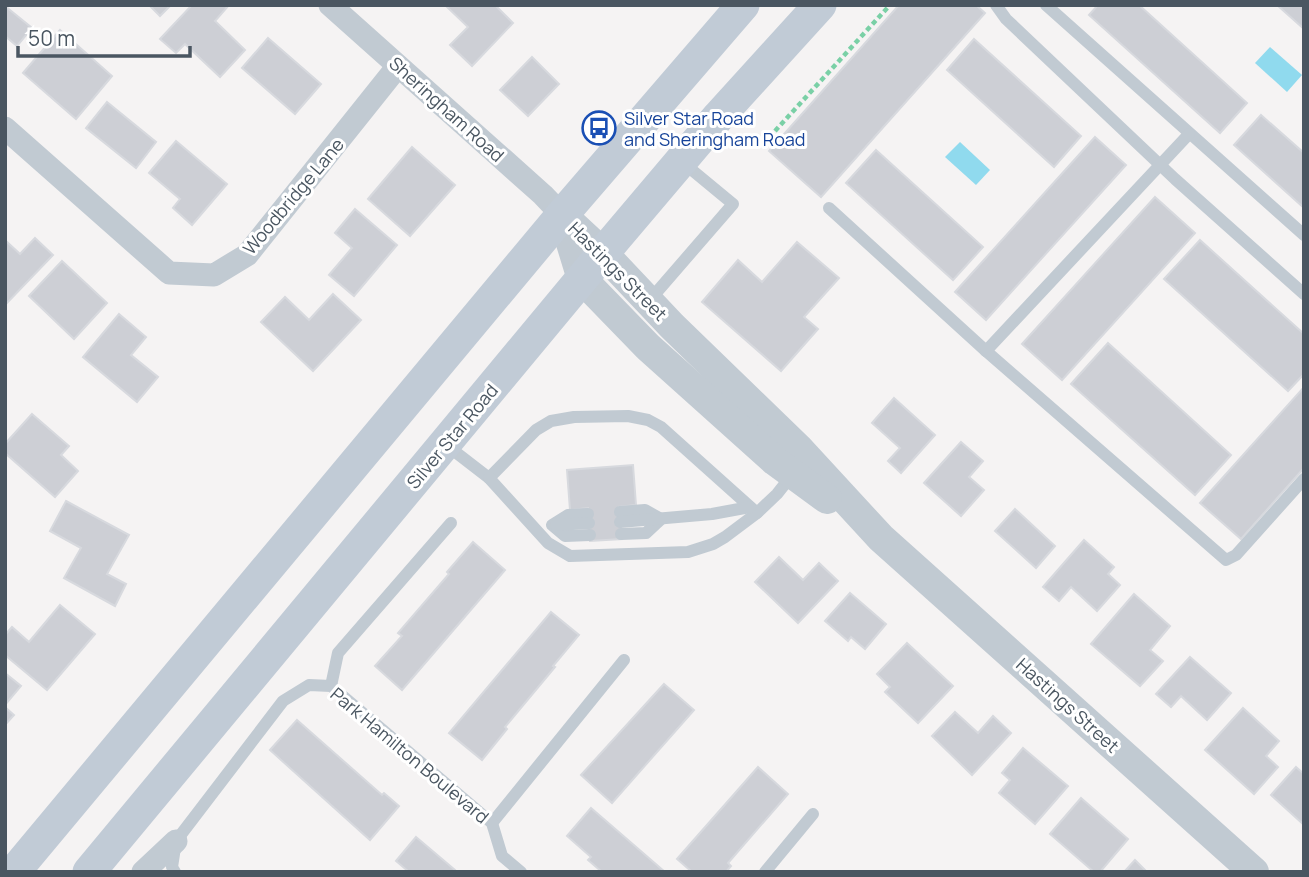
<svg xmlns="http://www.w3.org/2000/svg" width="1309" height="877" font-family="Manrope,sans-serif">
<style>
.water{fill:#90daee}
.building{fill:#cdcfd5;stroke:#d7d9de;stroke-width:2}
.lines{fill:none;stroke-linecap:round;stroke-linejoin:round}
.path{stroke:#7ad0a6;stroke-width:4.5;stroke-dasharray:5 3.5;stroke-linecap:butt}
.service{stroke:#c1cad2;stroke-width:12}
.minor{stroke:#c1cad2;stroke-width:23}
.tertiary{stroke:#c1cad2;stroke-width:30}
.secondary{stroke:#c1cbd6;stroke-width:33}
.labels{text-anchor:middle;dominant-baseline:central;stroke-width:6;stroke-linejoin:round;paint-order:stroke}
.street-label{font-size:18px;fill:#4a5661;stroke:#fff}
.transit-label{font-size:18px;fill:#164399;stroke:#fff;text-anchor:start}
</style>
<rect width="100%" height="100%" fill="#f5f3f3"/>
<!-- water -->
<g class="water">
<polygon points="1270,47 1302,75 1287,92 1255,63"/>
<polygon points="960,142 990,170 976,185 945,157"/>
</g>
<!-- building -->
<g class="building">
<polygon points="149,5 171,5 160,16"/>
<polygon points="192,5 229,5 215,21 245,50 220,77 185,44 176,53 160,39"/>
<polygon points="445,5 495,5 513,23 472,66 450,45 468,27"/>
<polygon points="899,5 976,5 985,13 821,197 769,151"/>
<polygon points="1098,5 1139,5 1247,103 1220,133 1089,15"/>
<polygon points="1277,5 1304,5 1304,29"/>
<polygon points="5,6 32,28 17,46 5,36"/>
<polygon points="60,30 112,76 76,119 23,73"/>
<polygon points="268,38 321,84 295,114 242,68"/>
<polygon points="974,39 1081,136 1054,167 947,70"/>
<polygon points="532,57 559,84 528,116 500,90"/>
<polygon points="107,102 156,142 136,168 86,128"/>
<polygon points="1261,115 1304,153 1304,208 1234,145"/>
<polygon points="1095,137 1126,165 986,320 955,292"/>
<polygon points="176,141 227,184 192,225 173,208 180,199 149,173"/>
<polygon points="412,147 455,185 410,236 368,199"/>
<polygon points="876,150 983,247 953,280 846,183"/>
<polygon points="1155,197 1195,233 1062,380 1022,344"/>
<polygon points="355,209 397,245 354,296 329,275 352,248 335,233"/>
<polygon points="35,238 53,255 5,305 5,240 20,254"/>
<polygon points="1200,240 1304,334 1304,374 1288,391 1164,279"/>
<polygon points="797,242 839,278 804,317 818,329 781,371 702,302 738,260 762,282"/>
<polygon points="62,261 107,303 74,339 29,296"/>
<polygon points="333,294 361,320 313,371 261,322 285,297 309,320"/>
<polygon points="119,314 146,337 131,355 158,377 137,402 83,357"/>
<polygon points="1108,343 1231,455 1195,495 1071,384"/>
<polygon points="1304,387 1304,468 1241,539 1200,503"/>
<polygon points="894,398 935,435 901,473 888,461 900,448 872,423"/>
<polygon points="32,414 69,446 61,455 78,471 55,497 5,453 5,444"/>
<polygon points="961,442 983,461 969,477 984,490 961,516 924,483"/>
<polygon points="633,465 636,505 619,507 622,539 590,541 588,508 570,510 567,470"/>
<polygon points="66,501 129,535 107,574 126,584 115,606 64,578 81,548 50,531"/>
<polygon points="1015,509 1055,546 1036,568 995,531"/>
<polygon points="1084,540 1114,567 1108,574 1120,585 1097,611 1071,587 1059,601 1043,587"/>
<polygon points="473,542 505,570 402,690 375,666 402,636 398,633 449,574 447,572"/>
<polygon points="779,557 803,580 819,563 838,581 798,623 755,582"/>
<polygon points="850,593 886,624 865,649 851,637 848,641 825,621"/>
<polygon points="1134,594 1170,626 1150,650 1163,661 1140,686 1091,644"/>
<polygon points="60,605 95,634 47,690 5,655 5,635 12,627 29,642"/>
<polygon points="551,612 579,635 553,666 555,667 505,727 507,729 482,760 449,733"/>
<polygon points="907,643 953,686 918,723 885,692 890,687 877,674"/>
<polygon points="1190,657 1231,693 1207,720 1181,696 1171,707 1156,694"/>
<polygon points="5,673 21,686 5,705"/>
<polygon points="664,684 694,710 612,803 581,775"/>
<polygon points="5,707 14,715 5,725"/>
<polygon points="1243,708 1279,741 1266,756 1278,767 1254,794 1205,750"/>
<polygon points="955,712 978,733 993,716 1011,733 972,775 932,736"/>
<polygon points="297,720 382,795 384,793 399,806 370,840 270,750"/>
<polygon points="1023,748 1068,786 1035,824 999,793 1010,780 1002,773"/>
<polygon points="758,767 788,794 728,863 731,866 726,872 692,872 677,859"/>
<polygon points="1296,767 1304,774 1304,825 1271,795"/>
<polygon points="1081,798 1128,839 1100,872 1094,872 1050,834"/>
<polygon points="591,808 665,872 602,872 588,860 591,857 567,836"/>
<polygon points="416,837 455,870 454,872 409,872 396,861"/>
<polygon points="1135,860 1147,872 1124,872"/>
</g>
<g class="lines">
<!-- path -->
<polyline class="path" points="775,131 890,5"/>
<!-- service -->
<g class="service">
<polyline points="996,5 1006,19 1175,179 1304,294"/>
<polyline points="1046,5 1304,235"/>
<polyline points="829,208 986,351 1226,560 1236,555 1304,479"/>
<polyline points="649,301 733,204 681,161"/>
<polyline points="986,351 1189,134"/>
<polyline points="445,444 489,478 536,430 551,421 574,417 628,416 648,420 661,427 757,513 777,494 792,475"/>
<polyline points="489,478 548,543 570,556 688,552 713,544 725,537 757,513"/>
<polyline points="620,512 645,510 661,519 646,533 621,534"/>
<polyline points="588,514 568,515 552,525 565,536 590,535"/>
<polyline points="620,522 712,514 750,507"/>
<polyline points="556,525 589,523"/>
<polyline points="331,686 338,653 451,523"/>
<polyline points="492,823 624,660"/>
<polyline points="175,872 172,867 176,841 283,701 309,685 331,686 492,823 502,856 521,872"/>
<polyline points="765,872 813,814"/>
</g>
<!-- minor -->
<g class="minor">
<polyline points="330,5 543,195 562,215"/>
<polyline points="5,128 169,273 214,275 247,255 398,66"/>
<polyline points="143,872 176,841"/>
</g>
<!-- tertiary -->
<g class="tertiary">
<polyline points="562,215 603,253 672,326 798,448 881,538 1254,872"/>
<polyline points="563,217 582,279 648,347 775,461 827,499"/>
</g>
<!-- secondary -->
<g class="secondary">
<polyline points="14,872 562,215 743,5"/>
<polyline points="89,872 614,240 719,116 820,5"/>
</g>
</g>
<!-- icons -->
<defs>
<symbol id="bus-ring" viewBox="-11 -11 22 22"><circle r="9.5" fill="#fff" stroke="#1a4fb4" stroke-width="1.5"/><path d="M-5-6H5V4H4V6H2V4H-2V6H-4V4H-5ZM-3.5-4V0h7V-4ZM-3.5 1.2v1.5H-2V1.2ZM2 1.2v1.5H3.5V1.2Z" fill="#1a4fb4"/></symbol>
</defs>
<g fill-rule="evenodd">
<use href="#bus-ring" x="580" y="109" width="38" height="38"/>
</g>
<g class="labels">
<!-- street labels -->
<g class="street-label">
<text transform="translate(447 109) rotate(42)">Sheringham Road</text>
<text transform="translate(293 196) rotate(-50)">Woodbridge Lane</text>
<text transform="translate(618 271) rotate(45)">Hastings Street</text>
<text transform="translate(452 436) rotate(-50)">Silver Star Road</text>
<text transform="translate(1068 705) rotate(42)">Hastings Street</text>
<text transform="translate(410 755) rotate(40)">Park Hamilton Boulevard</text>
</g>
<!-- transit labels -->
<g class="transit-label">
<text x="624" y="118">Silver Star Road<tspan x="624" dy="21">and Sheringham Road</tspan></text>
</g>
</g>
<!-- border -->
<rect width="1309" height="877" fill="none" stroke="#4a5661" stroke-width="14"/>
<!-- scale -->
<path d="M18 46v10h172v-10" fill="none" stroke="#4a5661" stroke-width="3.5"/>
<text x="28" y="46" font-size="21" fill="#4a5661" stroke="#ffffff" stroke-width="5" paint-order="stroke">50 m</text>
</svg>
